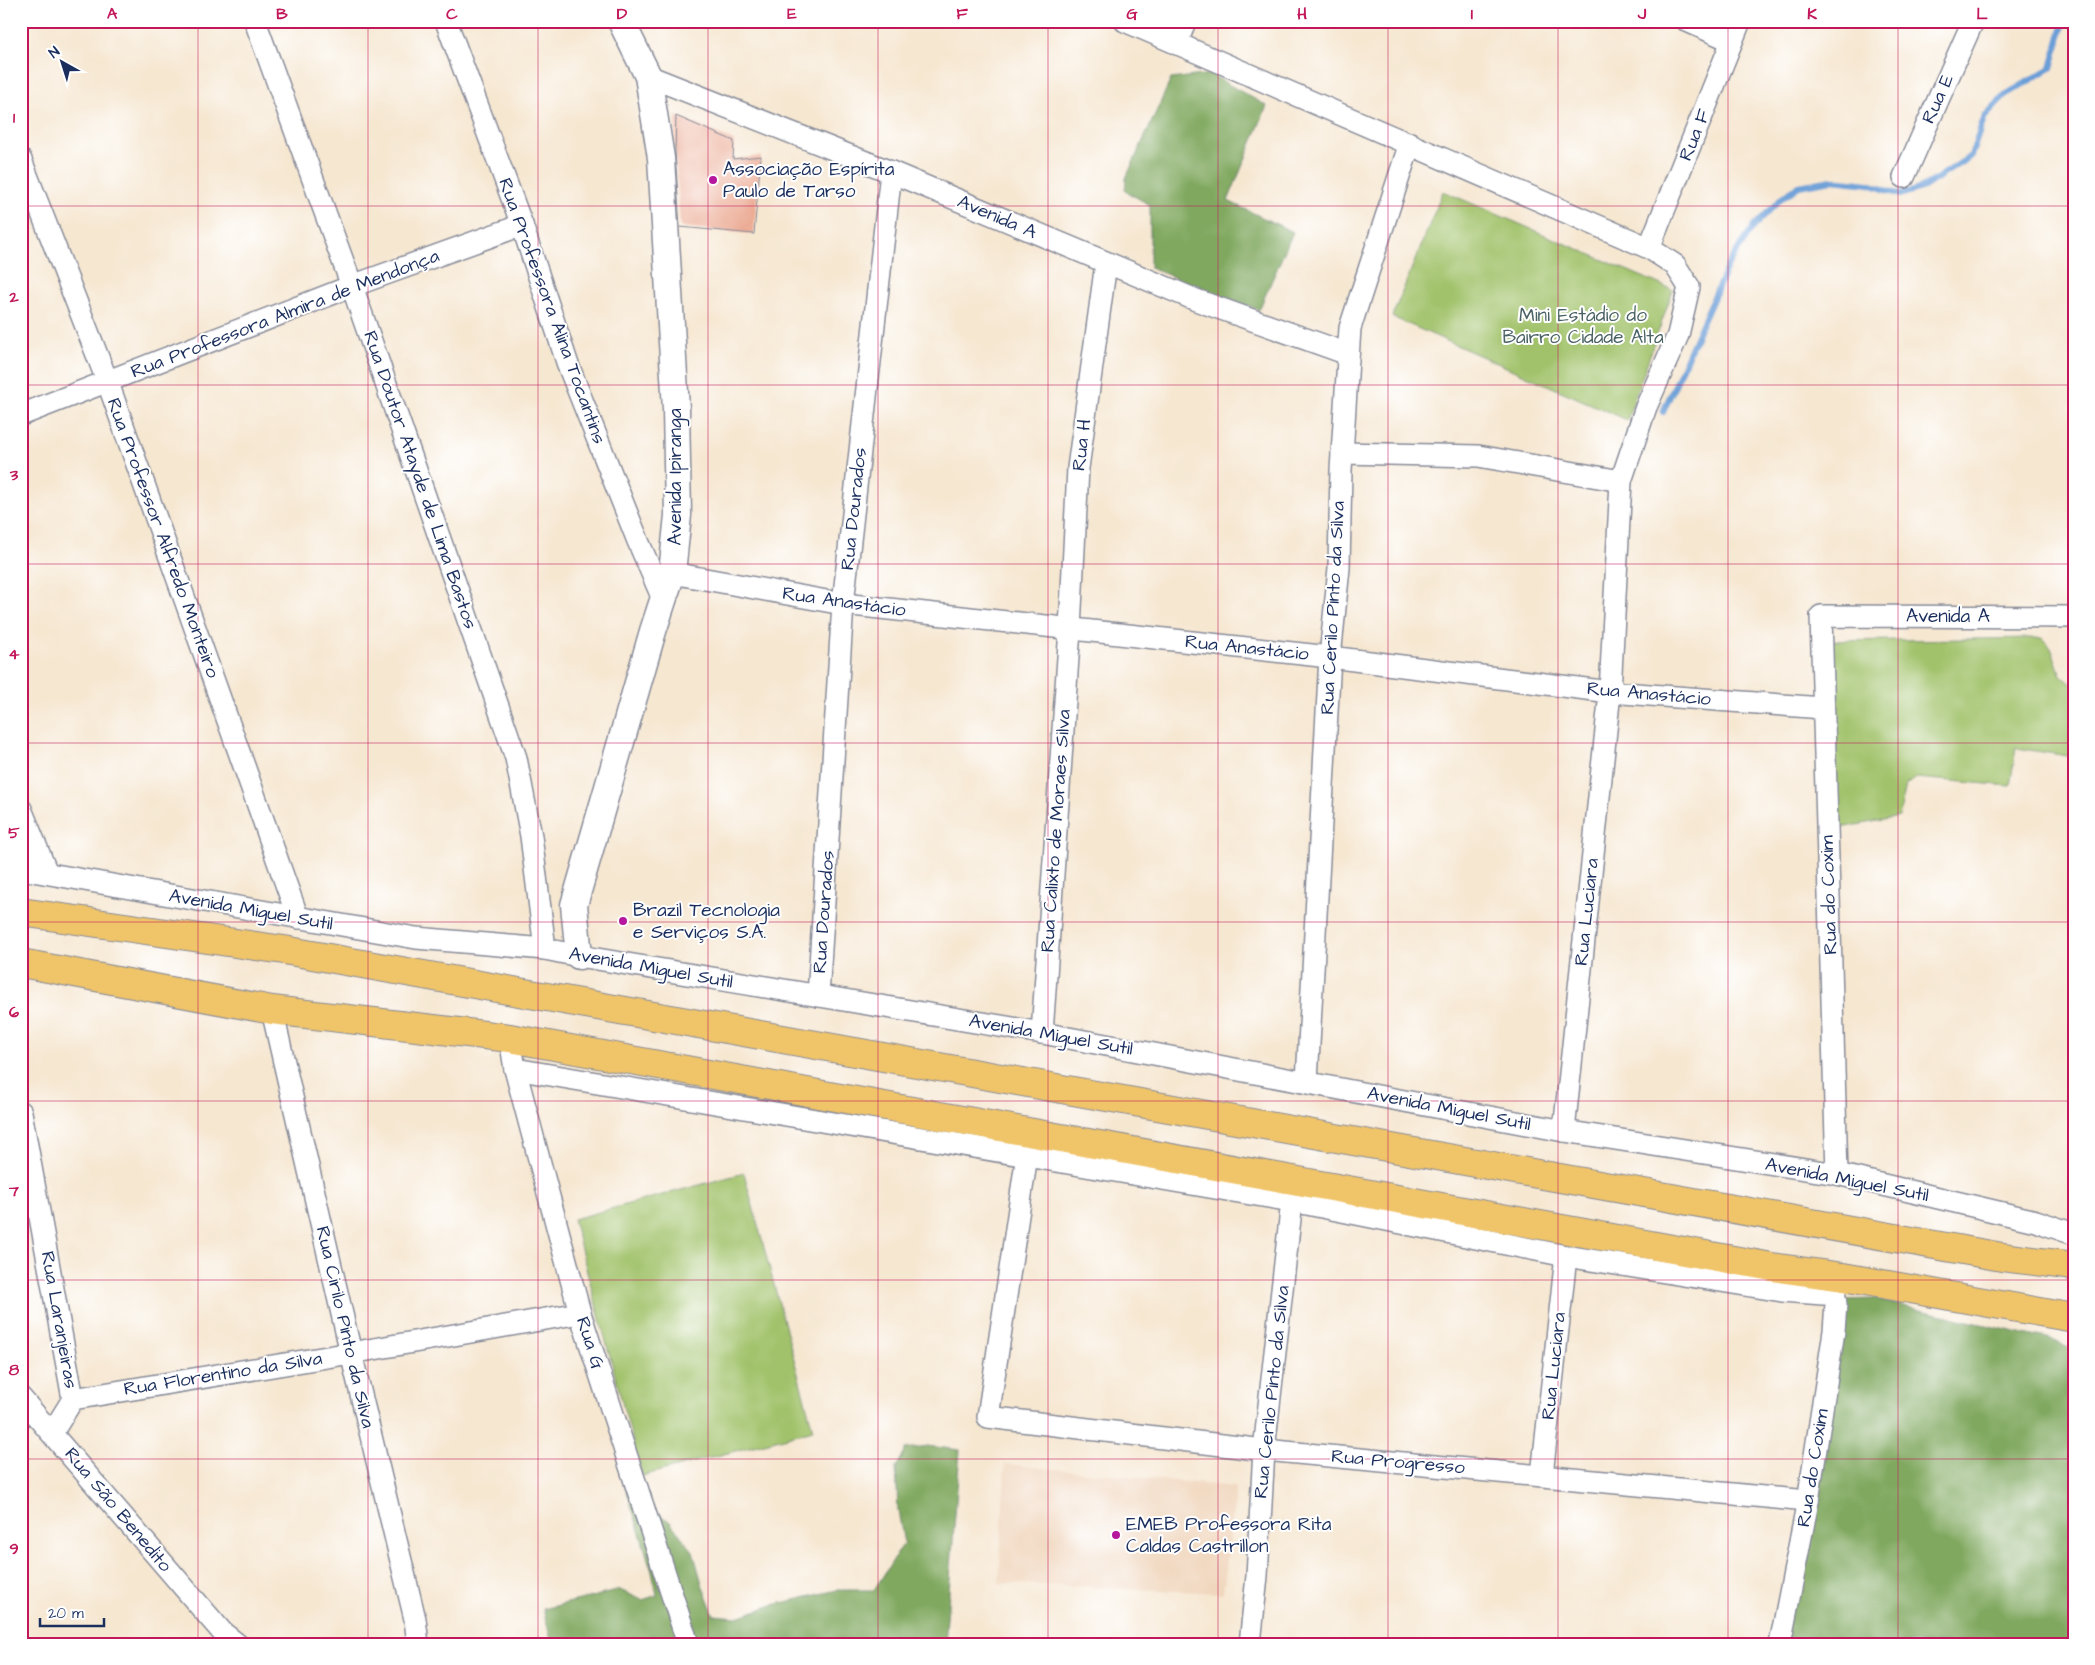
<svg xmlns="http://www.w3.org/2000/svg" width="2095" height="1665" font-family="'Architects Daughter',sans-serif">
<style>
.built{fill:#f0d5bc}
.green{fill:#a1c26b;stroke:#5e7864}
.forest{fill:#80a85f;stroke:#4e6c5e}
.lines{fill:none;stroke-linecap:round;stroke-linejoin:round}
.stream{stroke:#6b9ed7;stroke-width:6}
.building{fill:#ecad97}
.minor-casing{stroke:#888b98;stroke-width:24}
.tertiary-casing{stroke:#888b98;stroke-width:29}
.primary-casing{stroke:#888b98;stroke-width:30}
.minor{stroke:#fff;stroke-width:21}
.tertiary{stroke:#fff;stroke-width:26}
.primary{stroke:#f0c469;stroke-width:28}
.grid{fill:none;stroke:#c2185b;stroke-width:1;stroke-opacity:0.55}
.poi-dot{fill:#b5179e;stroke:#fff;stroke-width:2}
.labels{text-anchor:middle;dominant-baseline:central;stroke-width:4;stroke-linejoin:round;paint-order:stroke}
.street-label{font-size:19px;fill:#1b2f5e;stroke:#fff}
.poi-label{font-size:19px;fill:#1b2f5e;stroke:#fff;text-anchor:start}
.park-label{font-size:19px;fill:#4a6263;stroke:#fff}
.neatline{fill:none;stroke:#c2185b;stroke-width:2}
.grid-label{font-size:16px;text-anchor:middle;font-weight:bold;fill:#c2185b}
</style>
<rect width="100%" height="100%" fill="#fff"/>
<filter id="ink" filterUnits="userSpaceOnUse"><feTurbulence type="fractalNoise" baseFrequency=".02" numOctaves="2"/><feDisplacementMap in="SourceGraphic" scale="10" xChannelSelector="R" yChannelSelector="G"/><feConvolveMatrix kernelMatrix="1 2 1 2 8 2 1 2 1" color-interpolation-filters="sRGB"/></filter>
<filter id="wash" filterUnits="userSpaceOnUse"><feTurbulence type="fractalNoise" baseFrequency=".0096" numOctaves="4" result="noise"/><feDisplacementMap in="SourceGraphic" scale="20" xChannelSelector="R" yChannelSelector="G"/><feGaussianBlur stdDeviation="1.12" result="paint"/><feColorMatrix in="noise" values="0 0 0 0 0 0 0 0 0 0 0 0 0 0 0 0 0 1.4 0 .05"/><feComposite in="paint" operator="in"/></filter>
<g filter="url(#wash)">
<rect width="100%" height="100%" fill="#f6e7d1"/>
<!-- built -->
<polygon class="built" points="1005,1464 1236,1487 1223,1593 999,1583"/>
<!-- green -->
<g class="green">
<polygon points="1443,191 1673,290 1627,420 1392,317"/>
<polygon points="2042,638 2051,648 2061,675 2074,686 2074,757 2016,748 2010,786 1916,778 1906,785 1899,817 1835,829 1828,641"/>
<polygon points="744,1173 813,1430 642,1476 573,1219"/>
</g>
<!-- forest -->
<g class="forest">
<polygon points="1210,74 1267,106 1228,201 1293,232 1259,310 1150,268 1150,205 1125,191 1126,178 1171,79"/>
<polygon points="1873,1299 2059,1342 2074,1348 2074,1644 1780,1644 1841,1300"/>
<polygon points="928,1446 960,1450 945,1644 552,1644 543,1609 620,1590 642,1600 657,1595 652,1572 624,1482 641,1483 647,1506 669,1521 693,1551 703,1587 714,1615 737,1617 773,1605 837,1590 874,1590 904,1543 898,1511 896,1468 906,1449"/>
</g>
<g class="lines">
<!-- stream -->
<polyline class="stream" points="1663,412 1728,265 1753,227 1782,198 1799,186 1832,180 1869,184 1900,195 1924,187 1971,156 1985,116 2005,95 2051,68 2064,21"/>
</g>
<g id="blocks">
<!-- building -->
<polygon class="building" points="676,116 734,141 733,159 761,156 754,234 680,227 675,151"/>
</g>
</g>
<g filter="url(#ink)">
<use href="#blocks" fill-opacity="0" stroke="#888b98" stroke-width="1"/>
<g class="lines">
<defs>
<g id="minor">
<polyline points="255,21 352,286 516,758 531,836 545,949"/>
<polyline points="446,21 522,225 568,365 638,541 663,599"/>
<polyline points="1125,21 1649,248 1675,265 1689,287 1678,335 1646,407 1621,481"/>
<polyline points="1687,21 1732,41"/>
<polyline points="1177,44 1185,21"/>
<polyline points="648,76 891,172 1196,300 1348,354"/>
<polyline points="21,160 108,383 298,918"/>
<polyline points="1904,177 1973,21"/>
<polyline points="1649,248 1740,21"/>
<polyline points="21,415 352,286 522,225"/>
<polyline points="1342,453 1478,456 1621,481 1610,692 1564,1131"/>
<polyline points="672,573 843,604 1330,657 1610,692 1823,708"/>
<polyline points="21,809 47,873"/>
<polyline points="21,869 416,938 545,949 579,956 1042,1033 1564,1131 1837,1174 2036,1221 2074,1234"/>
<polyline points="818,996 843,604 891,172"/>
<polyline points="272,1010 351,1353 415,1619 418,1644"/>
<polyline points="1042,1033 1070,629 1078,468 1106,263"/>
<polyline points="510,1038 515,1069 580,1313 688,1644"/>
<polyline points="515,1069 1292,1201 1566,1256 1782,1291 1823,1294 1834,1291 1843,1277"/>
<polyline points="1307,1081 1330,657 1339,568 1341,470 1350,328 1410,143"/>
<polyline points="21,1112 73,1399 52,1433"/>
<polyline points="1027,1155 988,1417 1264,1450 1808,1501"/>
<polyline points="1837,1174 1821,616 2074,617"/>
<polyline points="21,1398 223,1633 237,1644"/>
<polyline points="73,1399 351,1353 580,1313"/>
<polyline points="1542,1475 1566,1256"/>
<polyline points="1250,1644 1257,1576 1264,1450 1292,1201"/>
<polyline points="1780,1644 1808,1501 1834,1331 1836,1304 1834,1291"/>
</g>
<polyline id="tertiary" points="579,956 574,905 653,631 672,573 678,515 676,409 661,158 648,76 621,21"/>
<g id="primary">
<polyline points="21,912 284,950 2002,1257 2074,1266"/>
<polyline points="21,963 272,1010 510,1038 1772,1267 1843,1277 2074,1318"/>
</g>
</defs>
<!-- minor casing -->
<use href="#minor" class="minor-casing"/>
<!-- tertiary casing -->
<use href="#tertiary" class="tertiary-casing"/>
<!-- primary casing -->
<use href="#primary" class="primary-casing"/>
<!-- minor -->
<use href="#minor" class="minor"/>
<!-- tertiary -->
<use href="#tertiary" class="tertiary"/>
<!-- primary -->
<use href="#primary" class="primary"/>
</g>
</g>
<!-- grid -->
<path class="grid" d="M198,21v1623M368,21v1623M538,21v1623M708,21v1623M878,21v1623M1048,21v1623M1218,21v1623M1388,21v1623M1558,21v1623M1728,21v1623M1898,21v1623M21,206h2053M21,385h2053M21,564h2053M21,743h2053M21,922h2053M21,1101h2053M21,1280h2053M21,1459h2053"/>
<!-- markers -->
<g class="poi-dot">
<circle cx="713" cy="180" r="5"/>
<circle cx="623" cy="921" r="5"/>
<circle cx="1116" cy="1535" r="5"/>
</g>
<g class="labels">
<!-- street labels -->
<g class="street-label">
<text transform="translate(1938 99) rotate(-66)">Rua E</text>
<text transform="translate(1695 135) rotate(-68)">Rua F</text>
<text transform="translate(997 217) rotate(23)">Avenida A</text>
<text transform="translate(552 311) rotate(70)">Rua Professora Alina Tocantins</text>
<text transform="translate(285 314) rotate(-21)">Rua Professora Almira de Mendonça</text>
<text transform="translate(1082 445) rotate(-83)">Rua H</text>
<text transform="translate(675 477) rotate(-90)">Avenida Ipiranga</text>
<text transform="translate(420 480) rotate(71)">Rua Doutor Atayde de Lima Bastos</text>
<text transform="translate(854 509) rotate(-84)">Rua Dourados</text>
<text transform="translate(163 538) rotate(70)">Rua Professor Alfredo Monteiro</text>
<text transform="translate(844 602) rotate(8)">Rua Anastácio</text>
<text transform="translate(1333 608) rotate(-87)">Rua Cerilo Pinto da Silva</text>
<text x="1948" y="616">Avenida A</text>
<text transform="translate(1247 648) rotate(6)">Rua Anastácio</text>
<text transform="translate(1649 694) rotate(5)">Rua Anastácio</text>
<text transform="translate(1056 831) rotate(-86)">Rua Calixto de Moraes Silva</text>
<text transform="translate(1829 895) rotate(-92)">Rua do Coxim</text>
<text transform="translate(251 910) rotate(10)">Avenida Miguel Sutil</text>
<text transform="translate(824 912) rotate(-86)">Rua Dourados</text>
<text transform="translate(1587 912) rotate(-84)">Rua Luciara</text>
<text transform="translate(651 968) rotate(10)">Avenida Miguel Sutil</text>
<text transform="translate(1051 1035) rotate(10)">Avenida Miguel Sutil</text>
<text transform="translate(1449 1109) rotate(11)">Avenida Miguel Sutil</text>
<text transform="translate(1847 1180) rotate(11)">Avenida Miguel Sutil</text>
<text transform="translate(59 1320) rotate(80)">Rua Laranjeiras</text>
<text transform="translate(345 1327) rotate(77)">Rua Cirilo Pinto da Silva</text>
<text transform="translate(590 1343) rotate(72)">Rua G</text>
<text transform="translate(1554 1366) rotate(-84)">Rua Luciara</text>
<text transform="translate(223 1374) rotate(-9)">Rua Florentino da Silva</text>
<text transform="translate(1272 1392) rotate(-84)">Rua Cerilo Pinto da Silva</text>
<text transform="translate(1398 1462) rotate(5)">Rua Progresso</text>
<text transform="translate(1813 1468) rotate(-81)">Rua do Coxim</text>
<text transform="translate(118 1510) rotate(50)">Rua São Benedito</text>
</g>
<!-- poi labels -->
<g class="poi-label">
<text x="723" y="169">Associação Espírita<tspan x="723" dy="22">Paulo de Tarso</tspan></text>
<text x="633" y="910">Brazil Tecnologia<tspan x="633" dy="22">e Serviços S.A.</tspan></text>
<text x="1126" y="1524">EMEB Professora Rita<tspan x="1126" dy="22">Caldas Castrillon</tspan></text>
</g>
<!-- park labels -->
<g class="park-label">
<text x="1583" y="315">Mini Estádio do<tspan x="1583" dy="22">Bairro Cidade Alta</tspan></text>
</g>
</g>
<!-- margin -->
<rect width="2095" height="1665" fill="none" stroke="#fff" stroke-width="55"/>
<!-- north arrow -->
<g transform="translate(62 62) rotate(321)" stroke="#ffffff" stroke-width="4" paint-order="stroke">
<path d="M0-4L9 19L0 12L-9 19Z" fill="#1b2f5e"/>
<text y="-8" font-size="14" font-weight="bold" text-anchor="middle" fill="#1b2f5e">N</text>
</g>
<!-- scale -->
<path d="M40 1618v8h64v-8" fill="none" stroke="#1b2f5e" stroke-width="2.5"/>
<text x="48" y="1618" font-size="15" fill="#1b2f5e" stroke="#ffffff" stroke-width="4" paint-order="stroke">20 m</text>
<rect x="28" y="28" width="2040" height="1610" class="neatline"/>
<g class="grid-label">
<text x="112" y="19">A</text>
<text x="282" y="19">B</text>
<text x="452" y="19">C</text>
<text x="622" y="19">D</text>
<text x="792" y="19">E</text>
<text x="962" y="19">F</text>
<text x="1132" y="19">G</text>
<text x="1302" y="19">H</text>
<text x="1472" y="19">I</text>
<text x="1642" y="19">J</text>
<text x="1812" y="19">K</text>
<text x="1982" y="19">L</text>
<text x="14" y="123">1</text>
<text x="14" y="302">2</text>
<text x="14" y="480">3</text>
<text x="14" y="659">4</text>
<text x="14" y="838">5</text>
<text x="14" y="1017">6</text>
<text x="14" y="1196">7</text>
<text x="14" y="1375">8</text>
<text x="14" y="1554">9</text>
</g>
</svg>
